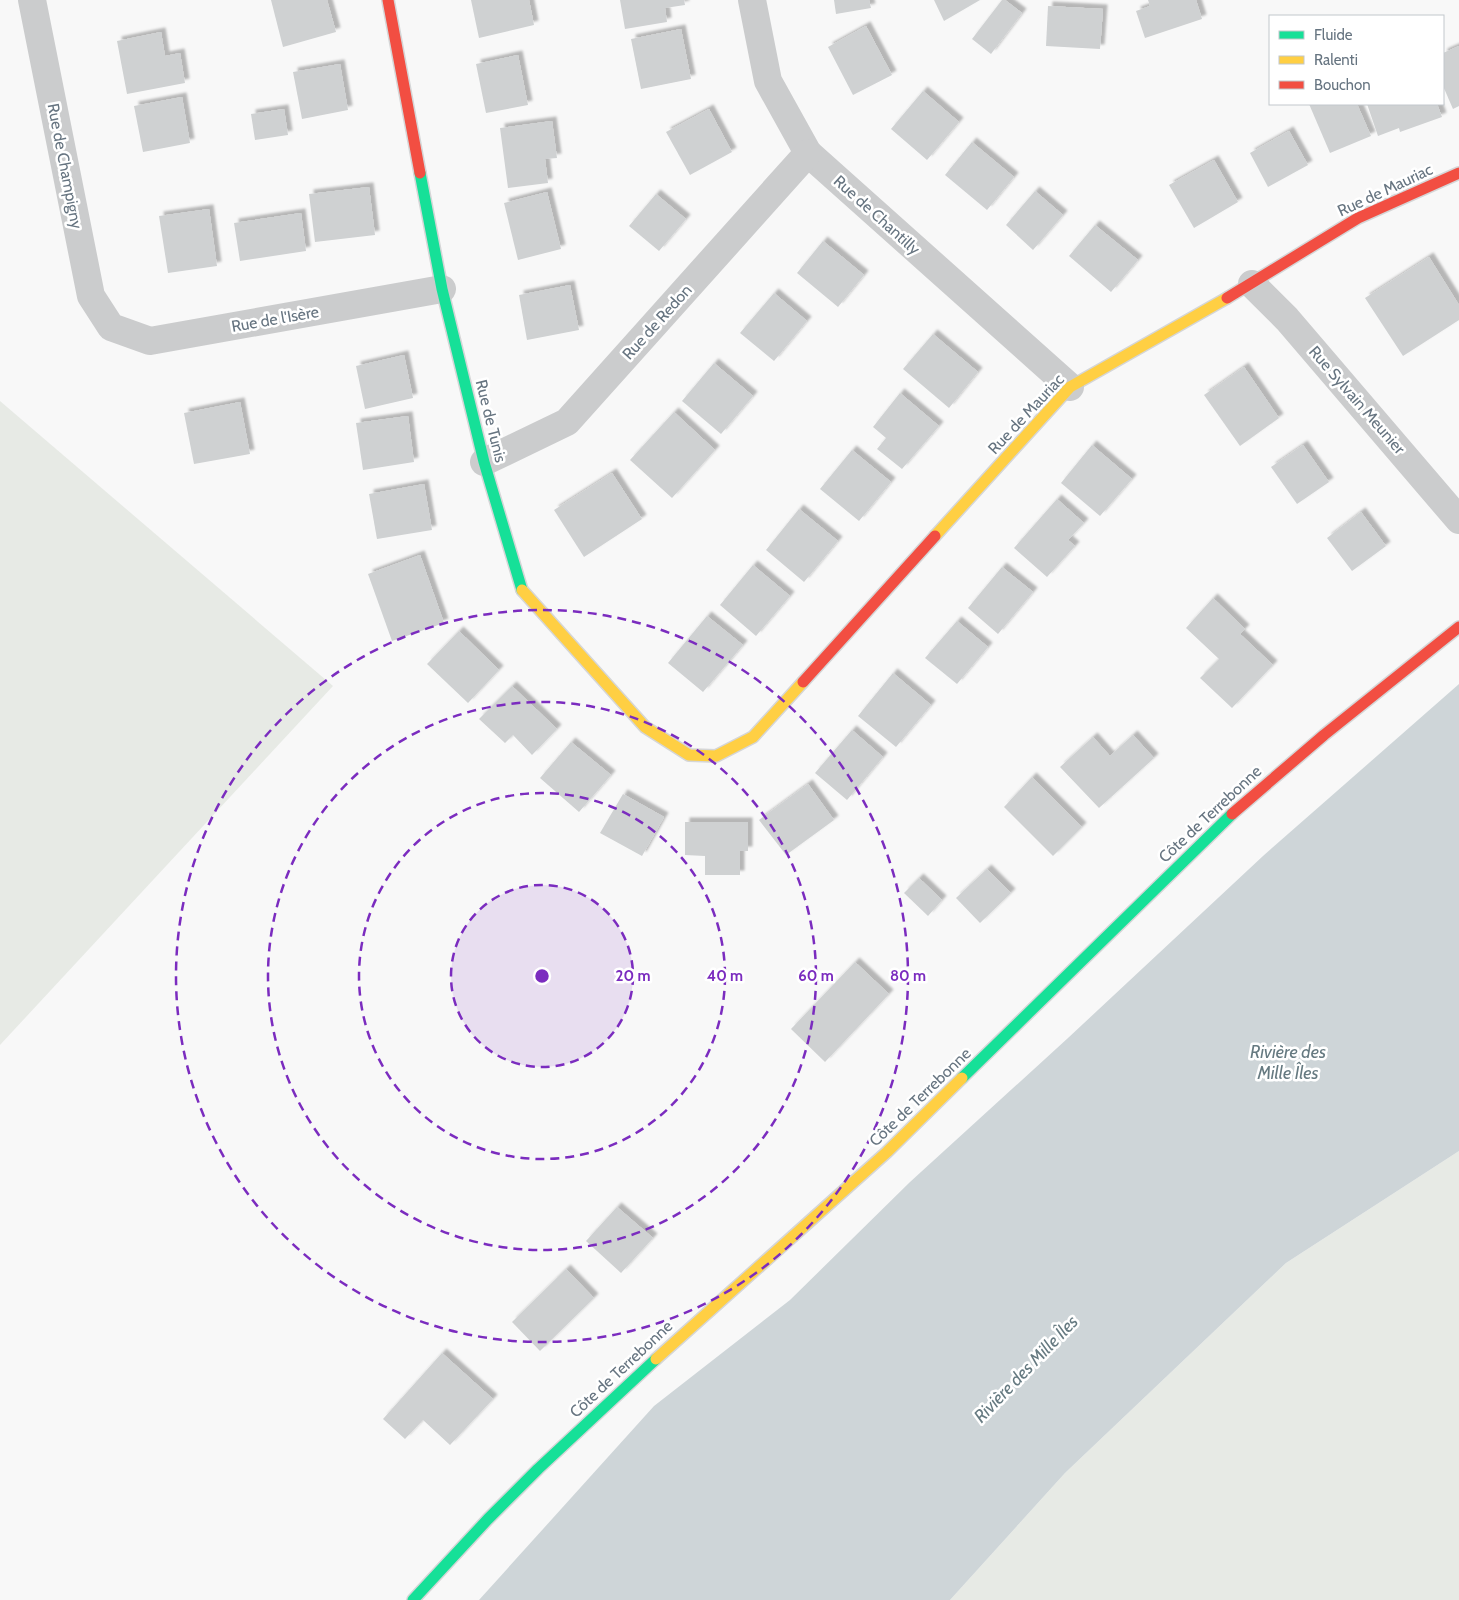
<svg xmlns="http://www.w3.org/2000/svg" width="1459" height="1600" font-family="Cabin,sans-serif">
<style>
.green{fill:#e7eae5}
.water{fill:#ced5d8}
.building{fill:#cfd1d2;filter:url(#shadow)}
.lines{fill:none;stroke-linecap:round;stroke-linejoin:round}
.fast-casing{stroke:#d5d6d7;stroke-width:14}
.slow-casing{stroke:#d5d6d7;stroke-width:14}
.jam-casing{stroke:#d5d6d7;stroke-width:14}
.street{stroke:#cbcccd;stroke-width:28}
.fast{stroke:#16e098;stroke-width:11}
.slow{stroke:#ffcf43;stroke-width:11}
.jam{stroke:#f24e42;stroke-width:11}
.ring{fill:none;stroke:#7b2cbf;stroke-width:2.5;stroke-dasharray:9 6}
.labels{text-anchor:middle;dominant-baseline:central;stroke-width:5;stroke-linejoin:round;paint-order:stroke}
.street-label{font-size:16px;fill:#667480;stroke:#fff}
.water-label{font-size:18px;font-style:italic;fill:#667a81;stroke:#fff}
.centre{fill:#7b2cbf;stroke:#fff;stroke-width:2.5}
.ring-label{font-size:15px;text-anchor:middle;font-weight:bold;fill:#7b2cbf;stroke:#fff;stroke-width:5;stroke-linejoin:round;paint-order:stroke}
</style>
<defs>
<filter id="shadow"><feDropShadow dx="4.5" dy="-4.5" stdDeviation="1" flood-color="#0004"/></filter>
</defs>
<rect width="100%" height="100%" fill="#f8f8f8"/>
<!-- green -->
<g class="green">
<polygon points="0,401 333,686 0,1045"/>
<polygon points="1459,1151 1459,1600 950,1600 1065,1473 1286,1263"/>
</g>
<!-- water -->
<polygon class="water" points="1459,684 1459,1151 1286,1263 1065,1473 950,1600 479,1600 654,1406 790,1300 910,1182 1068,1038 1263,856"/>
<!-- building -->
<g class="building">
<polygon points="271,0 327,0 336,32 283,47"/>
<polygon points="471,0 529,0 534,25 479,38"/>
<polygon points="620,0 684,0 685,5 665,8 667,22 625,29"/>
<polygon points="834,0 869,0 871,8 836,14"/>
<polygon points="934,0 980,0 944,21"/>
<polygon points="1002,0 1005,0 1022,13 991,54 972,39"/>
<polygon points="1148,0 1196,0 1202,19 1145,38 1136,11 1150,6"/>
<polygon points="1048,6 1103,9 1100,49 1046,46"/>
<polygon points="866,26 892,75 853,95 828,47"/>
<polygon points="681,29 691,79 641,89 631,39"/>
<polygon points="161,32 165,56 180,53 185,83 127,94 117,41"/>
<polygon points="1459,46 1459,106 1453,109 1443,86 1443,53"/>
<polygon points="518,55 528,105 486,113 476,64"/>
<polygon points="340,64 348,110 302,119 293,72"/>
<polygon points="923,91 959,122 927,160 891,129"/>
<polygon points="182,97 190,143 143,152 134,106"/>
<polygon points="1309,104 1357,104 1371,136 1330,153"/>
<polygon points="1367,104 1437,104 1442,117 1400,132 1399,128 1378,136"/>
<polygon points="284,109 288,135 255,140 251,114"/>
<polygon points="709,109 732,152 690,175 666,132"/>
<polygon points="552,121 557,158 545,159 548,183 508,188 500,128"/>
<polygon points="1289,131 1308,165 1268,187 1250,153"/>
<polygon points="972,142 1014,177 987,210 945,175"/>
<polygon points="1214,160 1238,202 1194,228 1169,185"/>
<polygon points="369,187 375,235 315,242 309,194"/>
<polygon points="1035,191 1063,215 1033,250 1006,225"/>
<polygon points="547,192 561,249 518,260 504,203"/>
<polygon points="656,194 686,219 659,251 629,226"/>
<polygon points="209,209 217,266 168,273 159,216"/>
<polygon points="301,213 306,251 240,261 234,223"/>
<polygon points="1095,225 1138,260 1111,292 1069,256"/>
<polygon points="823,241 864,275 838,307 797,273"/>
<polygon points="1429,257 1459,305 1459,320 1403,356 1365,298"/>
<polygon points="570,285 579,330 527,340 519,295"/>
<polygon points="774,293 807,321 774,361 740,333"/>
<polygon points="933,334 978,372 949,408 903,369"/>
<polygon points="404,355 413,398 365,409 356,366"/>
<polygon points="714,363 753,396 721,434 682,401"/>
<polygon points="1244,367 1279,418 1240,446 1204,395"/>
<polygon points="900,393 939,426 902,469 877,449 886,438 873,427"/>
<polygon points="240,402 250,454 194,464 184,413"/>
<polygon points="674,412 715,450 672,498 630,460"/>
<polygon points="408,416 414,462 363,470 356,423"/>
<polygon points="1092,445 1132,479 1100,516 1061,483"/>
<polygon points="1303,445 1329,482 1297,504 1271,467"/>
<polygon points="852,450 891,482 859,521 820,489"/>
<polygon points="612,473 642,519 584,557 554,510"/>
<polygon points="424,484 432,530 377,539 369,494"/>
<polygon points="1057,499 1084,523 1068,540 1075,546 1047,577 1014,548"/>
<polygon points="799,509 838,541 804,582 766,550"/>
<polygon points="1361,512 1386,546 1352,571 1327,538"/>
<polygon points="420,555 444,623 392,641 368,574"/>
<polygon points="753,565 790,596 756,636 720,605"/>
<polygon points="1002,567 1033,592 998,634 968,608"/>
<polygon points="1213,598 1245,629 1240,634 1273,665 1232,708 1200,678 1219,659 1186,628"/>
<polygon points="707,616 743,645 703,692 668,663"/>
<polygon points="957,621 988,647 957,684 925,658"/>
<polygon points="459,631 499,670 468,703 427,664"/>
<polygon points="893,673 931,705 896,747 858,716"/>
<polygon points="512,686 557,729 532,755 513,735 505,743 479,719"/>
<polygon points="852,730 883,757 847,800 815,773"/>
<polygon points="1133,735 1154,758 1099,808 1060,767 1093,737 1110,756"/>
<polygon points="571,742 611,775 579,812 540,778"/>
<polygon points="1032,777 1082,827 1053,856 1004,807"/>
<polygon points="808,784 834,820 786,855 759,820"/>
<polygon points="623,794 664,817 642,856 600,833"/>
<polygon points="685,822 748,822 748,851 740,851 740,875 705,875 705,856 685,855"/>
<polygon points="987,869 1011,893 980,923 956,898"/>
<polygon points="919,878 942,900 928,916 904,893"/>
<polygon points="855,962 889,994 825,1062 791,1029"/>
<polygon points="617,1207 653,1238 621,1273 586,1241"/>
<polygon points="566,1269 594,1298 540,1351 512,1322"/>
<polygon points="442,1353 493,1399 450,1445 423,1420 405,1439 383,1419"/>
</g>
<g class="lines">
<defs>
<g id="fast">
<polyline points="420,173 442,289 484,462 522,590"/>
<polyline points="962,1078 1232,814"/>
<polyline points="413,1600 488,1519 538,1469 656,1359"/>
</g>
<g id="slow">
<polyline points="935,536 1070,387 1227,298"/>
<polyline points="522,590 645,727 689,755 716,756 753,737 803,682"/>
<polyline points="656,1359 887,1152 962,1078"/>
</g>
<g id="jam">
<polyline points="388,0 420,173"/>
<polyline points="1227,298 1358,218 1459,173"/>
<polyline points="803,682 935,536"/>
<polyline points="1232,814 1324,735 1459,627"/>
</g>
</defs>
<!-- fast casing -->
<use href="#fast" class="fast-casing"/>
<!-- slow casing -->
<use href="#slow" class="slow-casing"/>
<!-- jam casing -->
<use href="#jam" class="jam-casing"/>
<!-- street -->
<g class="street">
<polyline points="32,0 91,296 111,327 150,341 442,289"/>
<polyline points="752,0 768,81 808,153 1070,387"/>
<polyline points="1252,284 1287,319 1459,520"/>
<polyline points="484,462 567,422 808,153"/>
</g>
<!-- fast -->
<use href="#fast" class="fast"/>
<!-- slow -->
<use href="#slow" class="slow"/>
<!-- jam -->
<use href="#jam" class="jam"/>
</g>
<!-- distance rings -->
<circle cx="542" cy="976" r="91" fill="#7b2cbf" fill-opacity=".12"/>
<g class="ring">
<circle cx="542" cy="976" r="91"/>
<circle cx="542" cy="976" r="183"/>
<circle cx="542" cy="976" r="274"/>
<circle cx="542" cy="976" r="366"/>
</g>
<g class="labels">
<!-- street labels -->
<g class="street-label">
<text transform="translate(65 166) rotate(79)">Rue de Champigny</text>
<text transform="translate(1385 190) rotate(-25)">Rue de Mauriac</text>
<text transform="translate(877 215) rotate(42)">Rue de Chantilly</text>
<text transform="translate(275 319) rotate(-10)">Rue de l'Isère</text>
<text transform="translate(657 322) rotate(-48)">Rue de Redon</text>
<text transform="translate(1357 400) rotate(49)">Rue Sylvain Meunier</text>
<text transform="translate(1026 414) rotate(-47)">Rue de Mauriac</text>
<text transform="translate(491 421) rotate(76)">Rue de Tunis</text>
<text transform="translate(1210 814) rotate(-43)">Côte de Terrebonne</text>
<text transform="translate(920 1097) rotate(-44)">Côte de Terrebonne</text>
<text transform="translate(621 1369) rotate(-43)">Côte de Terrebonne</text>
</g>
<!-- water labels -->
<g class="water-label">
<text x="1288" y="1052">Rivière des<tspan x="1288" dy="21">Mille Îles</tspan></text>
<text transform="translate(1026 1369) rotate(-46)">Rivière des Mille Îles</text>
</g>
</g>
<circle cx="542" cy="976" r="8" class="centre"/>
<g class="ring-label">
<text x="633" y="981">20 m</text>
<text x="725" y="981">40 m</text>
<text x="816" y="981">60 m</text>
<text x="908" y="981">80 m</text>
</g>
<!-- legend -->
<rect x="1269" y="15" width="175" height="90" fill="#ffffff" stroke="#c2c7cc"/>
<rect x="1279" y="31" width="25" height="8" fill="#16e098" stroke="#c2c7cc"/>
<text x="1314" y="40" font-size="15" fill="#667480">Fluide</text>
<rect x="1279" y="56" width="25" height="8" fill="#ffcf43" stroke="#c2c7cc"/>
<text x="1314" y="65" font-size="15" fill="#667480">Ralenti</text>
<rect x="1279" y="81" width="25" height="8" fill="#f24e42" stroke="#c2c7cc"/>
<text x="1314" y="90" font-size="15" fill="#667480">Bouchon</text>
</svg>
